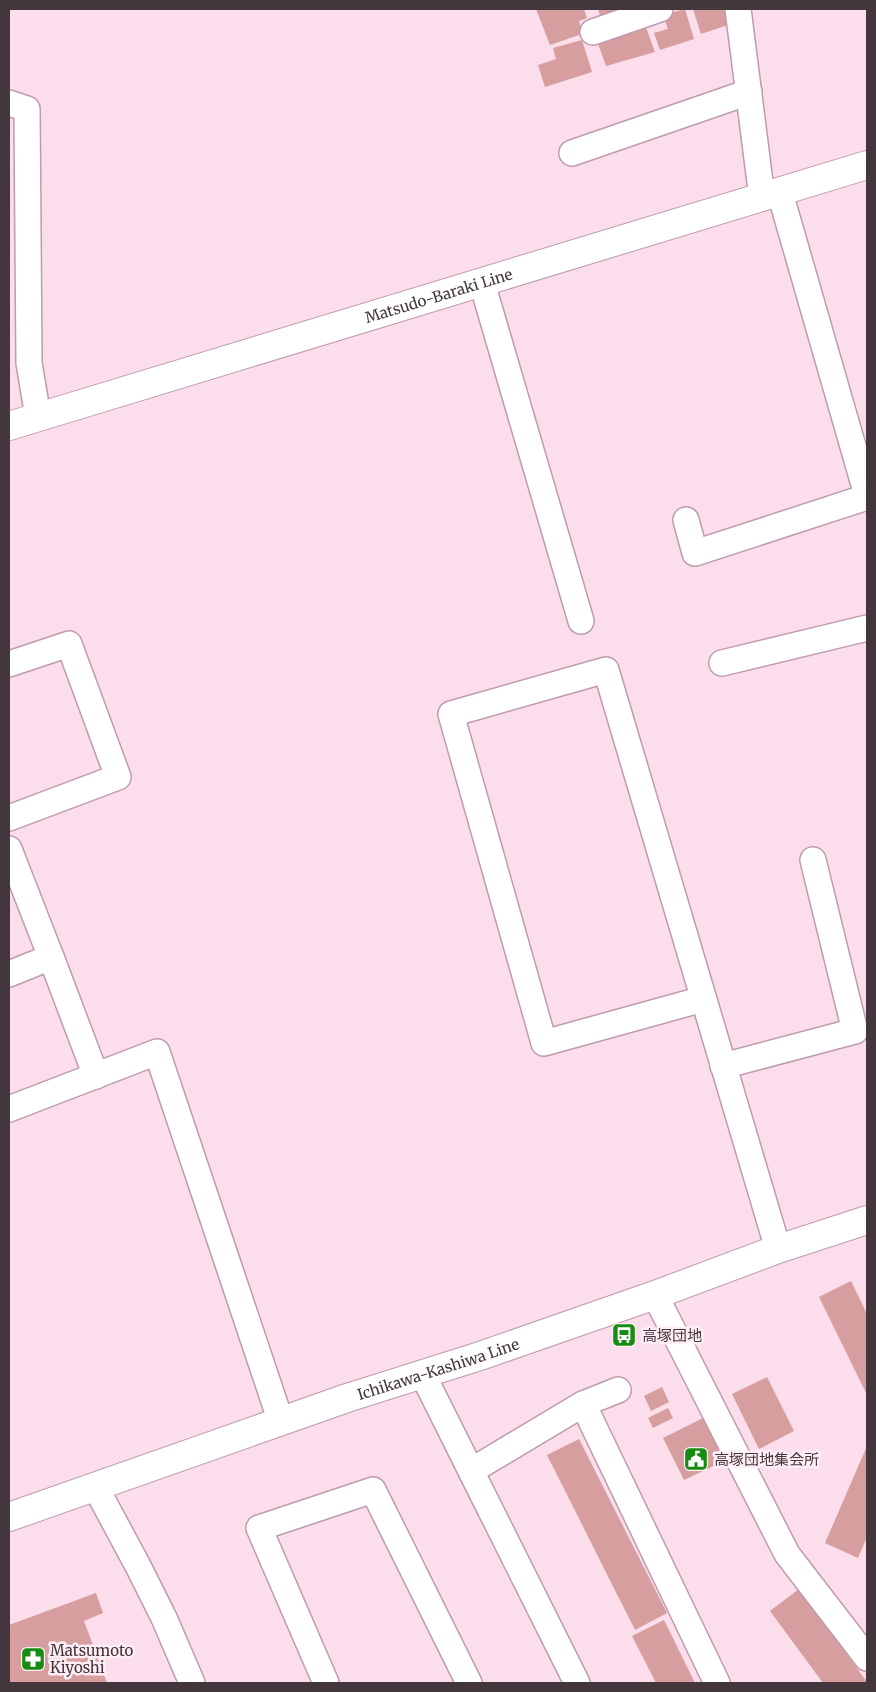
<svg xmlns="http://www.w3.org/2000/svg" width="876" height="1692" font-family="Merriweather,'Noto Sans JP',serif">
<style>
.building{fill:#d69e9e}
.lines{fill:none;stroke-linecap:round;stroke-linejoin:round}
.minor-casing{stroke:#be9bad;stroke-width:28}
.major-casing{stroke:#be9bad;stroke-width:30}
.minor{stroke:#fff;stroke-width:25}
.major{stroke:#fff;stroke-width:28}
.labels{text-anchor:middle;dominant-baseline:central;stroke-width:5;stroke-linejoin:round;paint-order:stroke}
.street-label{font-size:15px;fill:#44363d;stroke:#feeff6}
.poi-label{font-size:15px;fill:#44363d;stroke:#feeff6;text-anchor:start}
</style>
<rect width="100%" height="100%" fill="#fbddeb"/>
<!-- building -->
<g class="building">
<polygon points="536,9 584,9 587,18 579,21 582,34 550,45"/>
<polygon points="598,9 629,9 601,18"/>
<polygon points="685,9 694,39 660,50 654,33 668,29 663,15"/>
<polygon points="693,9 730,9 734,23 701,34"/>
<polygon points="644,22 655,52 606,66 596,38"/>
<polygon points="582,40 592,72 545,87 538,65 556,59 553,48"/>
<polygon points="851,1281 867,1314 867,1395 819,1297"/>
<polygon points="767,1377 794,1431 759,1449 732,1394"/>
<polygon points="662,1387 669,1402 651,1411 644,1396"/>
<polygon points="668,1408 673,1418 653,1428 648,1418"/>
<polygon points="705,1417 726,1460 684,1480 663,1438"/>
<polygon points="579,1439 667,1613 635,1630 547,1455"/>
<polygon points="867,1446 867,1537 858,1558 825,1543"/>
<polygon points="799,1589 867,1682 867,1683 823,1683 770,1611"/>
<polygon points="96,1593 103,1613 84,1621 107,1683 9,1683 9,1625"/>
<polygon points="664,1620 695,1683 656,1683 632,1636"/>
</g>
<g class="lines">
<defs>
<g id="minor">
<polyline points="738,9 762,198"/>
<polyline points="593,32 660,9"/>
<polyline points="9,103 27,109 29,363 38,417"/>
<polyline points="572,153 749,92"/>
<polyline points="780,193 867,495"/>
<polyline points="482,283 581,621"/>
<polyline points="686,520 695,553 867,497"/>
<polyline points="722,663 867,628"/>
<polyline points="9,664 69,644 118,777 9,818"/>
<polyline points="9,849 51,957 9,974"/>
<polyline points="51,957 96,1076"/>
<polyline points="703,999 544,1043 451,714 606,670 778,1249"/>
<polyline points="723,1066 855,1031 813,860"/>
<polyline points="9,1109 157,1052 281,1422"/>
<polyline points="655,1295 787,1554 867,1658"/>
<polyline points="423,1375 577,1683"/>
<polyline points="583,1404 717,1683"/>
<polyline points="471,1471 583,1404 618,1390"/>
<polyline points="95,1486 138,1566 164,1618 192,1683"/>
<polyline points="326,1683 259,1528 373,1490 469,1683"/>
</g>
<g id="major">
<path id="s1" d="M9,426l858,-261"/>
<path id="s2" d="M9,1517l338,-119 133,-42 175,-61 123,-46 89,-29"/>
</g>
</defs>
<!-- minor casing -->
<use href="#minor" class="minor-casing"/>
<!-- major casing -->
<use href="#major" class="major-casing"/>
<!-- minor -->
<use href="#minor" class="minor"/>
<!-- major -->
<use href="#major" class="major"/>
</g>
<!-- icons -->
<defs>
<symbol id="bus-square" viewBox="-11 -11 22 22"><rect x="-9" y="-9" width="18" height="18" rx="4" fill="#178c13" stroke="#feeff6"/><path d="M-5-6H5V4H4V6H2V4H-2V6H-4V4H-5ZM-3.5-4V0h7V-4ZM-3.5 1.2v1.5H-2V1.2ZM2 1.2v1.5H3.5V1.2Z" fill="#fff"/></symbol>
<symbol id="civic-square" viewBox="-11 -11 22 22"><rect x="-9" y="-9" width="18" height="18" rx="4" fill="#178c13" stroke="#feeff6"/><path d="M-.6-6.5H3V-4.5H.6V-3L4-1V1h2V6H-6V1h2V-1L-.6-3ZM-1.2 2.5V6h2.4V2.5Z" fill="#fff"/></symbol>
<symbol id="pharmacy-square" viewBox="-11 -11 22 22"><rect x="-9" y="-9" width="18" height="18" rx="4" fill="#178c13" stroke="#feeff6"/><path d="M-2-6h4v4h4v4h-4v4h-4v-4h-4v-4h4Z" fill="#fff"/></symbol>
</defs>
<g fill-rule="evenodd">
<use href="#bus-square" x="610" y="1321" width="28" height="28"/>
<use href="#civic-square" x="682" y="1445" width="28" height="28"/>
<use href="#pharmacy-square" x="19" y="1645" width="28" height="28"/>
</g>
<g class="labels">
<!-- street labels -->
<g class="street-label">
<text stroke="none"><textPath href="#s1" startOffset="449">Matsudo-Baraki Line</textPath></text>
<text stroke="none"><textPath href="#s2" startOffset="454">Ichikawa-Kashiwa Line</textPath></text>
</g>
<!-- poi labels -->
<g class="poi-label">
<text x="642" y="1335">高塚団地</text>
<text x="714" y="1459">高塚団地集会所</text>
<text x="50" y="1650">Matsumoto<tspan x="50" dy="17">Kiyoshi</tspan></text>
</g>
</g>
<!-- border -->
<rect width="876" height="1692" fill="none" stroke="#44363d" stroke-width="20"/>
</svg>
